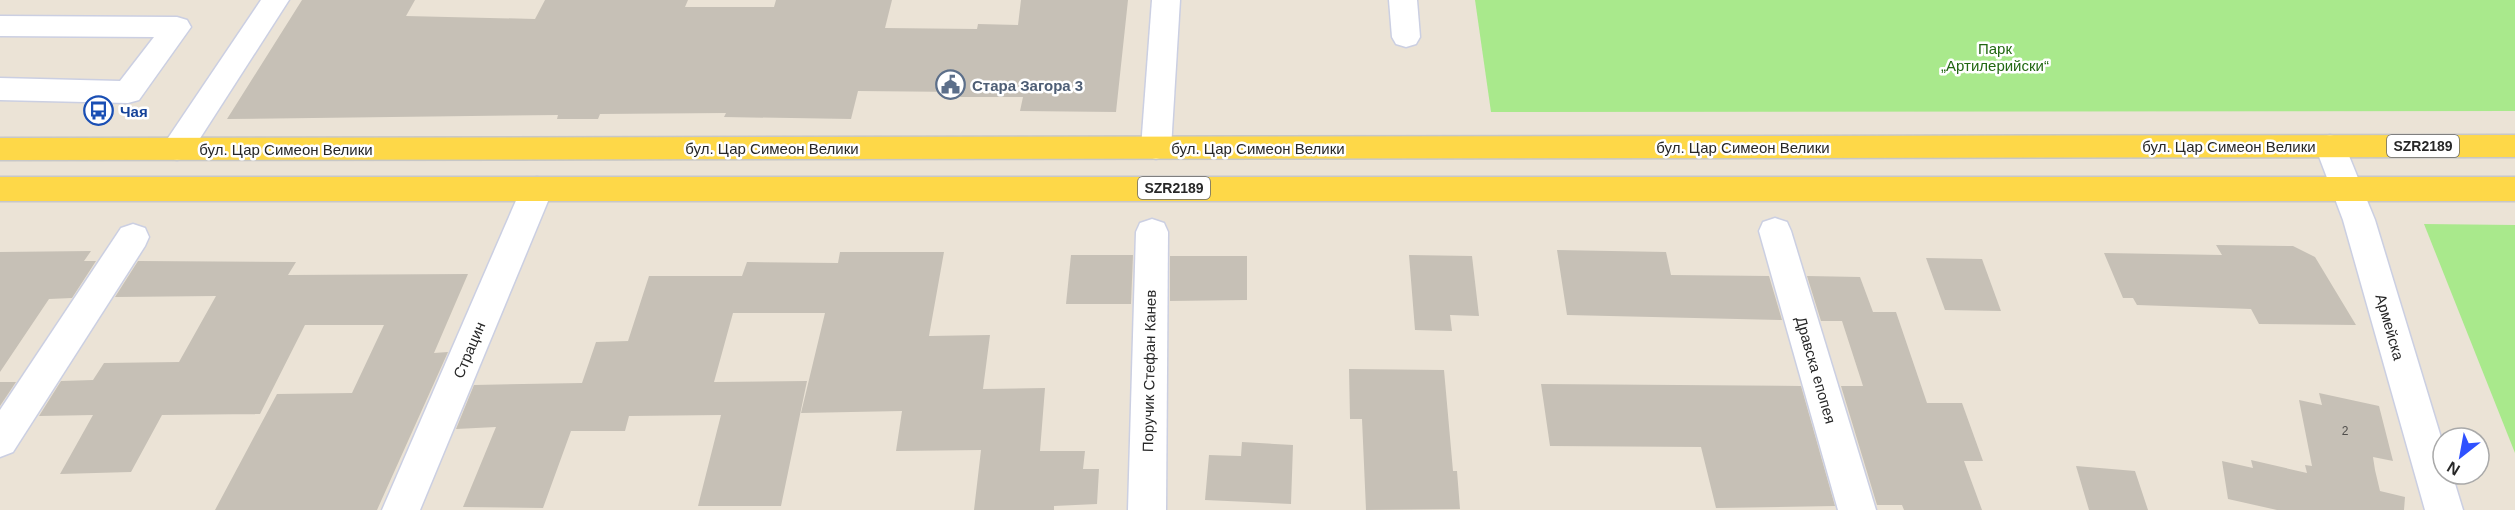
<svg xmlns="http://www.w3.org/2000/svg" width="2515" height="510" font-family="Arial,sans-serif">
<style>
.green{fill:#a9e98c}
.building{fill:#c6c0b6}
.lines{fill:none;stroke-linecap:round;stroke-linejoin:round}
.minor-casing{stroke:#cbcfe2;stroke-width:3}
.major-casing{stroke:#c7c7c7;stroke-width:3}
.minor{fill:#fff;fill-rule:evenodd}
.major{fill:#fed848;fill-rule:evenodd}
.labels{text-anchor:middle;dominant-baseline:central;stroke-width:5;stroke-linejoin:round;paint-order:stroke}
.number-label{font-size:12px;fill:#4f4d4b}
.shield{fill:#fff;stroke:#686868;stroke-width:1.5}
.shield-label{font-size:14px;font-weight:bold;fill:#272727}
.park-label{font-size:15px;fill:#226812;stroke:#fff}
.service-label{font-size:15px;font-weight:bold;fill:#4e5e75;stroke:#fff;text-anchor:start}
.transit-label{font-size:15px;font-weight:bold;fill:#164399;stroke:#fff;text-anchor:start}
.street-label{font-size:15px;fill:#272727;stroke:#fff}
</style>
<rect width="100%" height="100%" fill="#ebe3d6"/>
<!-- green -->
<g class="green">
<polygon points="1475,0 2515,0 2515,111 1491,112"/>
<polygon points="2424,224 2515,225 2515,453"/>
</g>
<!-- building -->
<g class="building">
<polygon points="302,0 415,0 406,16 535,19 545,0 688,0 685,7 774,7 776,0 892,0 885,28 977,29 978,24 1018,25 1021,0 1128,0 1116,112 1020,111 1023,97 960,97 961,92 858,91 851,119 724,117 726,113 600,114 598,119 557,119 558,115 227,119"/>
<polygon points="2216,245 2293,246 2315,257 2356,325 2259,324 2251,309 2137,305 2133,298 2123,298 2104,253 2222,255"/>
<polygon points="1557,250 1666,252 1671,275 1769,276 1782,320 1567,315"/>
<polygon points="91,251 84,261 96,261 72,298 49,299 0,372 0,252"/>
<polygon points="840,252 944,252 929,336 990,335 983,389 1045,388 1040,451 1085,451 1083,469 1099,469 1097,504 1054,506 1054,510 974,510 981,450 896,451 902,411 801,413 825,313 733,313 714,382 807,381 781,506 698,506 721,415 629,416 625,431 571,431 543,508 463,507 496,427 456,429 474,385 582,383 596,342 628,341 649,276 742,276 747,262 838,263"/>
<polygon points="1071,255 1133,255 1131,304 1066,304"/>
<polygon points="1409,255 1472,256 1479,316 1450,315 1452,331 1415,330"/>
<polygon points="1170,256 1247,256 1247,300 1170,301"/>
<polygon points="1926,258 1982,259 2001,311 1945,310"/>
<polygon points="138,261 296,262 288,275 468,274 434,353 448,352 377,510 215,510 277,394 352,393 384,325 305,325 260,414 162,415 131,472 60,474 93,415 39,416 61,381 93,380 104,363 179,362 216,296 115,297"/>
<polygon points="1807,276 1860,277 1873,312 1896,312 1927,403 1962,403 1983,461 1964,461 1982,510 1904,510 1902,505 1877,505 1841,386 1863,386 1842,321 1821,321"/>
<polygon points="1349,369 1444,370 1453,471 1457,471 1460,509 1366,510 1362,419 1350,419"/>
<polygon points="0,382 16,382 0,406"/>
<polygon points="1541,384 1801,386 1835,506 1716,508 1701,447 1550,446"/>
<polygon points="2319,393 2379,406 2393,461 2373,457 2375,470 2380,491 2405,497 2404,510 2277,510 2228,499 2222,461 2253,468 2251,460 2307,473 2305,465 2312,466 2299,400 2322,405"/>
<polygon points="1242,442 1293,445 1291,504 1205,500 1209,455 1241,456"/>
<polygon points="2076,466 2135,471 2148,510 2089,510"/>
</g>
<g class="lines">
<defs>
<g id="minor">
<polygon points="261,0 289,0 188,157 177,160 166,157 162,149 166,141"/>
<polygon points="1152,0 1180,0 1171,148 1167,156 1156,159 1145,156 1141,148"/>
<polygon points="1389,0 1417,0 1420,37 1416,44 1406,47 1396,44 1392,37"/>
<polygon points="0,16 177,17 187,20 191,27 139,100 128,103 0,100 0,78 120,81 154,37 0,36"/>
<polygon points="2330,135 2341,138 2345,146 2375,220 2443,444 2443,474 2452,474 2463,510 2425,510 2343,220 2315,146 2319,138"/>
<polygon points="537,177 548,180 553,189 420,510 382,510 521,189 526,180"/>
<polygon points="1775,218 1787,222 1791,231 1876,510 1838,510 1759,231 1763,222"/>
<polygon points="1152,219 1164,223 1168,232 1166,510 1128,510 1136,232 1140,223"/>
<polygon points="133,224 145,228 149,237 145,246 13,452 0,457 0,410 121,228"/>
</g>
<g id="major">
<polygon points="2515,135 2515,157 0,160 0,138"/>
<rect x="0" y="177" width="2515" height="24"/>
</g>
</defs>
<!-- minor casing -->
<use href="#minor" class="minor-casing"/>
<!-- major casing -->
<use href="#major" class="major-casing"/>
<!-- minor -->
<use href="#minor" class="minor"/>
<!-- major -->
<use href="#major" class="major"/>
</g>
<!-- icons -->
<defs>
<symbol id="civic-ring" viewBox="-11 -11 22 22"><circle r="9.5" fill="#fff" stroke="#5c6f8a" stroke-width="1.5"/><path d="M-.6-6.5H3V-4.5H.6V-3L4-1V1h2V6H-6V1h2V-1L-.6-3ZM-1.2 2.5V6h2.4V2.5Z" fill="#5c6f8a"/></symbol>
<symbol id="bus-ring" viewBox="-11 -11 22 22"><circle r="9.5" fill="#fff" stroke="#1a4fb4" stroke-width="1.5"/><path d="M-5-6H5V4H4V6H2V4H-2V6H-4V4H-5ZM-3.5-4V0h7V-4ZM-3.5 1.2v1.5H-2V1.2ZM2 1.2v1.5H3.5V1.2Z" fill="#1a4fb4"/></symbol>
</defs>
<g fill-rule="evenodd">
<use href="#civic-ring" x="934" y="68" width="33" height="33"/>
<use href="#bus-ring" x="82" y="94" width="33" height="33"/>
</g>
<g class="labels">
<!-- number labels -->
<g class="number-label">
<text x="2345" y="431">2</text>
</g>
<!-- shield labels -->
<g class="shield">
<rect x="2387" y="135" width="72" height="22" rx="4.5"/>
<rect x="1138" y="177" width="72" height="22" rx="4.5"/>
</g>
<g class="shield-label">
<text x="2423" y="146">SZR2189</text>
<text x="1174" y="188">SZR2189</text>
</g>
<!-- park labels -->
<g class="park-label">
<text x="1995" y="48">Парк<tspan x="1995" dy="17">„Артилерийски“</tspan></text>
</g>
<!-- service labels -->
<g class="service-label">
<text x="972" y="85">Стара Загора 3</text>
</g>
<!-- transit labels -->
<g class="transit-label">
<text x="120" y="111">Чая</text>
</g>
<!-- street labels -->
<g class="street-label">
<text x="2229" y="146">бул. Цар Симеон Велики</text>
<text x="1743" y="147">бул. Цар Симеон Велики</text>
<text x="772" y="148">бул. Цар Симеон Велики</text>
<text x="1258" y="148">бул. Цар Симеон Велики</text>
<text x="286" y="149">бул. Цар Симеон Велики</text>
<text transform="translate(2390 327) rotate(74)">Армейска</text>
<text transform="translate(469 350) rotate(-67)">Страцин</text>
<text transform="translate(1816 370) rotate(74)">Дравска епопея</text>
<text transform="translate(1149 371) rotate(-89)">Поручик Стефан Канев</text>
</g>
</g>
<!-- north arrow -->
<g transform="translate(2461 456) rotate(211)"><circle r="28" fill="#ffffff" stroke="#a9a9a9" stroke-width="1.5"/>
<path d="M0-4.5L10 22L0 15L-10 22Z" fill="#2f51ff"/>
<text y="-9" font-size="16" font-weight="bold" text-anchor="middle" fill="#272727">N</text>
</g>
</svg>
